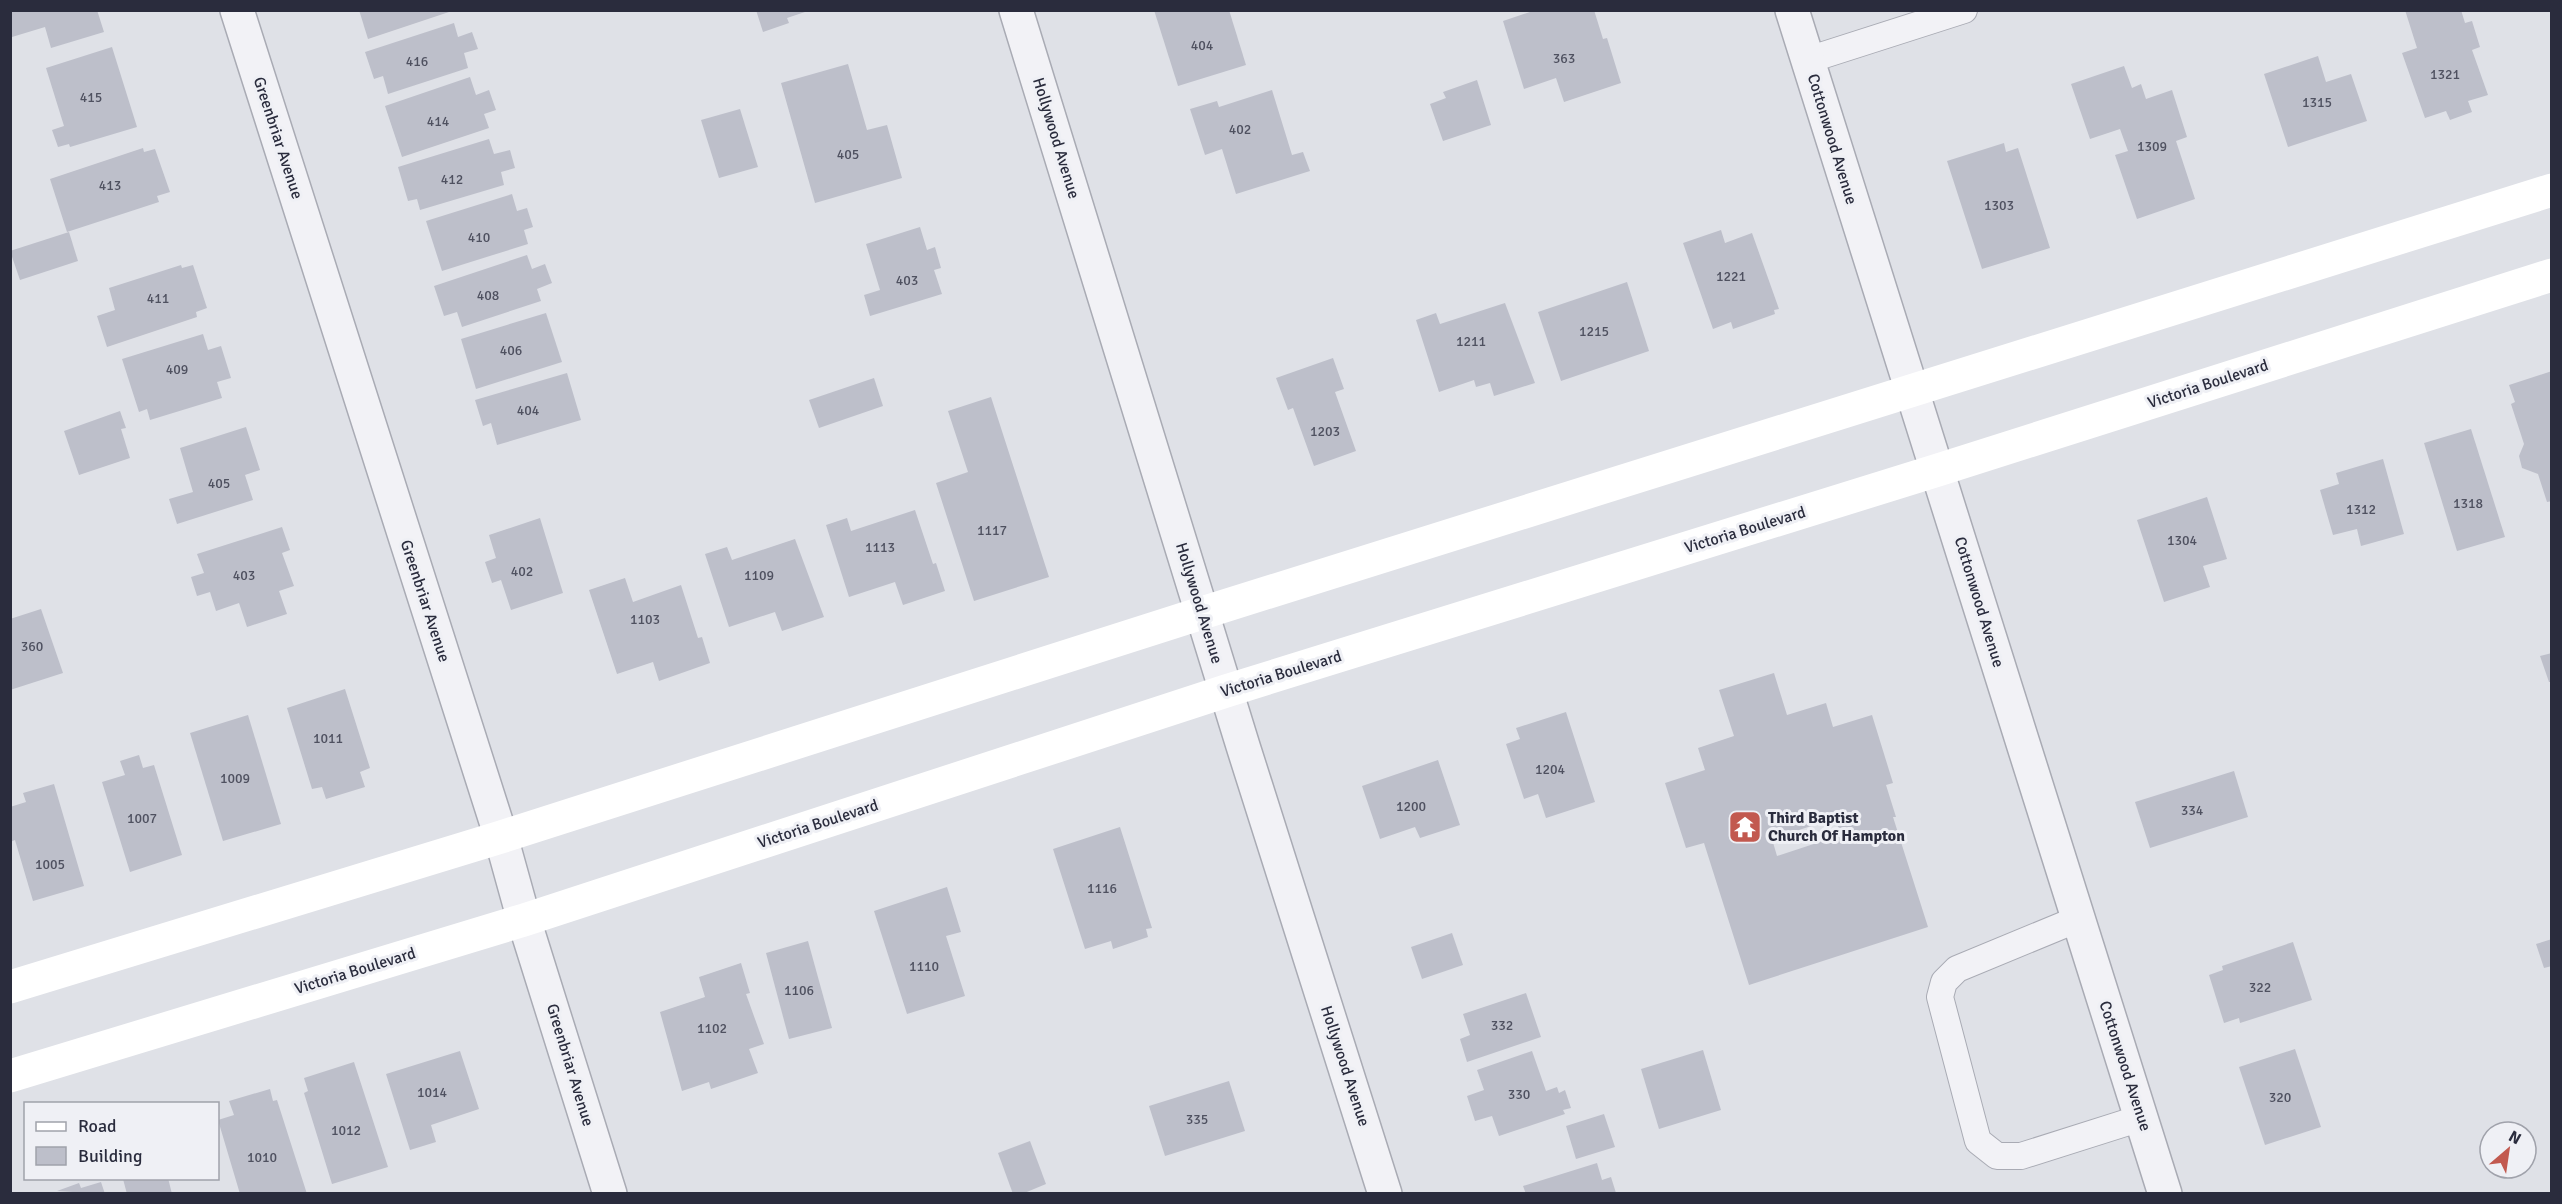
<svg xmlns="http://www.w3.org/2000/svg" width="2562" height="1204" font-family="Signika,sans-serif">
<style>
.building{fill:#bdbfca;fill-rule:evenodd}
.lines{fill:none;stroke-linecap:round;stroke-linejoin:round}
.lane-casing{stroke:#a9abb4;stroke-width:28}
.street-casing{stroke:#a9abb4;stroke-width:36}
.lane{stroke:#f2f2f6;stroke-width:26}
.street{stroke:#f2f2f6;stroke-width:33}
.secondary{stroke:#fff;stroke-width:33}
.labels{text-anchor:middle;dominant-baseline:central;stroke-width:6;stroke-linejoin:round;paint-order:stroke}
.number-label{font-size:14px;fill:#4f5160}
.street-label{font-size:16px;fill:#2a2c3d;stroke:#eff0f5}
.poi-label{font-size:16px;font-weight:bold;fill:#2a2c3d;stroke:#eff0f5;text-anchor:start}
</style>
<rect width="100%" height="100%" fill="#dfe1e7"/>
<!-- building -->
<g class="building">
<polygon points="10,10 97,10 104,32 51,48 45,27 12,37"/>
<polygon points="359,10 452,10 452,11 368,39"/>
<polygon points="756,10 808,10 808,11 787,18 789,23 763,32"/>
<polygon points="1154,10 1229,10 1246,65 1178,86"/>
<polygon points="1536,10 1594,10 1603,39 1607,38 1621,83 1564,102 1556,78 1524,89 1503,21"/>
<polygon points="2405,10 2461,10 2465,23 2472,21 2480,47 2472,50 2488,95 2468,101 2472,112 2450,120 2446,111 2425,118 2402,53 2417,48"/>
<polygon points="454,23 458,37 472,32 478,49 464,53 468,68 388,94 383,76 374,79 365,52"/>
<polygon points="112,47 137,127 70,147 69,144 58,147 52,130 64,126 46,68"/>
<polygon points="2318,56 2326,82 2351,74 2367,121 2288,147 2264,74"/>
<polygon points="848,64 867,130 887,125 902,178 815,203 781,83"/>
<polygon points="2124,66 2132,88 2141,84 2146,99 2172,90 2187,137 2176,141 2195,199 2137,219 2115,155 2128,151 2120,129 2090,139 2071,84"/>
<polygon points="470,77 476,95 489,90 496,110 484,114 489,128 402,157 385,106"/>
<polygon points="1477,80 1491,125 1443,141 1430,104 1446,98 1443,92"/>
<polygon points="1272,90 1292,155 1303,152 1310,171 1236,194 1222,149 1205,155 1190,109 1217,101 1219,107"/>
<polygon points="740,109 758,167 719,178 701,120"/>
<polygon points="489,139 494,154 510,150 515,168 501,172 504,185 420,210 417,199 408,201 398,167"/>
<polygon points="2004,143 2006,152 2018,148 2050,248 1982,269 1947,161"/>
<polygon points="143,148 144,152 155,149 170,192 157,196 159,202 67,232 50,179"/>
<polygon points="512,194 517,211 527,208 533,227 524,230 528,244 442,271 426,221"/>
<polygon points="920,227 927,250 935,247 941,268 934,270 942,294 870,316 864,295 880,290 866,244"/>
<polygon points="1721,230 1725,243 1752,233 1779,309 1774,310 1775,314 1733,329 1731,322 1713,329 1683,243"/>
<polygon points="69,232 78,261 20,280 10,251"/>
<polygon points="527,255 532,269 545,264 552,283 537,289 541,301 462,327 457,312 444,316 434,286"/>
<polygon points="181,265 182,268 193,265 207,308 196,312 197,317 107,347 97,316 115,310 109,288"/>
<polygon points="1627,282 1649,351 1561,381 1538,312"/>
<polygon points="1505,303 1535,383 1494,396 1490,383 1476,387 1474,380 1439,392 1416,320 1436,313 1440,324"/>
<polygon points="546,313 562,362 476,389 461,339"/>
<polygon points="203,334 208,350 221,346 231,378 217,382 222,398 150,420 147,409 139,412 122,359"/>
<polygon points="1333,358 1344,389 1335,392 1356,451 1314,466 1293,408 1288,410 1276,378"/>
<polygon points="2552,371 2552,501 2547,502 2538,474 2522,468 2519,456 2524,444 2511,404 2515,402 2509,385"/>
<polygon points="567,373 581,420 497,445 491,423 483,426 475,400"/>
<polygon points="874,378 883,406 819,428 809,400"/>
<polygon points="991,397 1049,577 974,601 936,483 968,472 948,411"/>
<polygon points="120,411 126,428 121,429 130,458 79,475 64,431"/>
<polygon points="246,427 260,470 245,475 253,500 177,524 169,499 193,492 180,448"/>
<polygon points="2471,429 2505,537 2457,551 2424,443"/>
<polygon points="2383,459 2404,534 2361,546 2357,529 2333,535 2320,490 2339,484 2336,473"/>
<polygon points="2207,497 2227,559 2203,566 2210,587 2164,602 2137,520"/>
<polygon points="915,510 933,564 936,563 945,591 903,605 895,582 849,597 826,525 847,518 851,531"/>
<polygon points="540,518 563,593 511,610 501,580 492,583 485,562 496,558 489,535"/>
<polygon points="282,527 290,550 282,553 294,586 279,591 287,614 247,627 239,603 216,611 210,592 197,596 191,577 204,573 197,554"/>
<polygon points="795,539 824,617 782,631 775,612 729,627 705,554 727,547 732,560"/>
<polygon points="625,578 633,602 681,585 698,638 702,637 710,663 659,681 653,662 617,674 589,590"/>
<polygon points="41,609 63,673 10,690 10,619"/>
<polygon points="2552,653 2552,682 2549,682 2540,656"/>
<path d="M1774,673l13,42 39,-12 7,24 39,-12 21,68 -7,2 10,32h-3l35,110 -179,58 -45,-142 -18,5 -21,-65 40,-13 -7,-22 36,-12 -15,-46zM1835,818l6,17 -64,21 -5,-17z"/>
<polygon points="345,689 370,768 360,772 365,787 326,799 322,787 312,789 287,708"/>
<polygon points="1566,712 1595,802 1546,818 1538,794 1524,799 1506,744 1520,739 1516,728"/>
<polygon points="248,715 281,824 223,841 190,733"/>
<polygon points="139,755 143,768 154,765 182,855 130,872 102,782 125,775 120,761"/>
<polygon points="1438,760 1460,825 1420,838 1415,827 1380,839 1362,786"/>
<polygon points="2234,771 2248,817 2150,848 2135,802"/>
<polygon points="54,784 84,886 33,901 15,840 10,842 10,807 26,802 23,793"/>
<polygon points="1120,827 1152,928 1146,929 1148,937 1113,949 1111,941 1085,949 1053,849"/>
<polygon points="947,887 961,932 946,936 965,996 907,1014 874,911"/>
<polygon points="1452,933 1463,965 1422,979 1411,947"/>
<polygon points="2552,939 2552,966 2544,968 2536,944"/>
<polygon points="808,941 832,1028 789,1039 766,953"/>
<polygon points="2293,942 2312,1000 2240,1023 2239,1018 2224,1023 2209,975 2223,970 2222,966"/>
<polygon points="741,963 750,993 746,994 764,1044 749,1049 758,1073 711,1089 709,1082 682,1091 660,1012 705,997 699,977"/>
<polygon points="1526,993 1541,1037 1467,1062 1460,1039 1470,1035 1463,1014"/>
<polygon points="2295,1049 2321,1127 2265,1145 2239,1067"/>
<polygon points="1703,1050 1721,1110 1659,1129 1641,1069"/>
<polygon points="460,1051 479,1109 431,1125 436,1142 410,1150 386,1074"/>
<polygon points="1532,1051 1546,1091 1557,1087 1559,1093 1565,1090 1571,1108 1563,1110 1565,1114 1499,1136 1492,1116 1475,1121 1467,1096 1484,1090 1477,1070"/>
<polygon points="354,1062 388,1167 332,1184 304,1093 308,1091 304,1078"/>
<polygon points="1229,1081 1245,1131 1165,1156 1149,1106"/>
<polygon points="270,1089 273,1101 277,1100 307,1194 240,1194 218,1120 234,1115 229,1101"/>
<polygon points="1604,1114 1615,1147 1576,1159 1566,1126"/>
<polygon points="1030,1141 1046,1184 1022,1194 1013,1194 998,1153"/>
<polygon points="1597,1163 1602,1180 1611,1177 1616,1193 1526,1194 1523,1186"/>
<polygon points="125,1178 168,1178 172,1194 127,1194 123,1179"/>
<polygon points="101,1182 105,1194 57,1191 79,1183 81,1188"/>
</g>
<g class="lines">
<defs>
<g id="lane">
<polyline points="1808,60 1964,10"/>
<polyline points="2078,919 1957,969 1944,982 1940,997 1978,1141 1997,1156 2021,1156 2141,1118"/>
</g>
<g id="street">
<polyline points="237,10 501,837 524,920 610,1194"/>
<polyline points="1016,10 1243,746 1385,1194"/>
<polyline points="1792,10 2165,1194"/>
</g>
</defs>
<!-- lane casing -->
<use href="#lane" class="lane-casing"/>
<!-- street casing -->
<use href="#street" class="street-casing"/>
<!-- lane -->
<use href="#lane" class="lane"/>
<!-- street -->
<use href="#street" class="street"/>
<!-- secondary -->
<g class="secondary">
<polyline points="10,987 501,837 1202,613 2552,190"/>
<polyline points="10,1076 524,920 1226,691 1938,470 2552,275"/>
</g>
</g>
<!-- icons -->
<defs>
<symbol id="temple-square" viewBox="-11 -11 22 22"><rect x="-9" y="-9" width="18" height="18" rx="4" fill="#c2594f" stroke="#eff0f5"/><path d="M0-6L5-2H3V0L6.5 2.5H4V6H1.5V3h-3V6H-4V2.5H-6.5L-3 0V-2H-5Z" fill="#fff"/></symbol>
</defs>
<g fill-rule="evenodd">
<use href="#temple-square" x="1726" y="808" width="38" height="38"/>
</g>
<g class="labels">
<!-- number labels -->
<g class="number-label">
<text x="1202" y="45">404</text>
<text x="1564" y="58">363</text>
<text x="417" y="61">416</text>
<text x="2445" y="74">1321</text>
<text x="91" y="97">415</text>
<text x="2317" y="102">1315</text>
<text x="438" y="121">414</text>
<text x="1240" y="129">402</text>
<text x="2152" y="146">1309</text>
<text x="848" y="154">405</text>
<text x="452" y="179">412</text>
<text x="110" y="185">413</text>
<text x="1999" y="205">1303</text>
<text x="479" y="237">410</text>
<text x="1731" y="276">1221</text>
<text x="907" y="280">403</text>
<text x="488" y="295">408</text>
<text x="158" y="298">411</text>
<text x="1594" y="331">1215</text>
<text x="1471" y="341">1211</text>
<text x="511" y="350">406</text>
<text x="177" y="369">409</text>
<text x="528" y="410">404</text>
<text x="1325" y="431">1203</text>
<text x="219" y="483">405</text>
<text x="2468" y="503">1318</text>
<text x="2361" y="509">1312</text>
<text x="992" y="530">1117</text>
<text x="2182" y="540">1304</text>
<text x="880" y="547">1113</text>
<text x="522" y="571">402</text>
<text x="244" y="575">403</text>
<text x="759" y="575">1109</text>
<text x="645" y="619">1103</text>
<text x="32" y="646">360</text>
<text x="328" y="738">1011</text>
<text x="1550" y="769">1204</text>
<text x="235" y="778">1009</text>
<text x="1411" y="806">1200</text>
<text x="2192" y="810">334</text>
<text x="142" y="818">1007</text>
<text x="50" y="864">1005</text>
<text x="1102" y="888">1116</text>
<text x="924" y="966">1110</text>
<text x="2260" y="987">322</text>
<text x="799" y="990">1106</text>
<text x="1502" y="1025">332</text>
<text x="712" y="1028">1102</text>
<text x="432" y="1092">1014</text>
<text x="1519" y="1094">330</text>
<text x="2280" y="1097">320</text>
<text x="1197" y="1119">335</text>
<text x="346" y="1130">1012</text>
<text x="262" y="1157">1010</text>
</g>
<!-- street labels -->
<g class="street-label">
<text transform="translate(278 138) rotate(72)">Greenbriar Avenue</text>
<text transform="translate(1056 138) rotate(73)">Hollywood Avenue</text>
<text transform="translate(1832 139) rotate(73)">Cottonwood Avenue</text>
<text transform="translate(2208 384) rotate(-18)">Victoria Boulevard</text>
<text transform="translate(1745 530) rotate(-17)">Victoria Boulevard</text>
<text transform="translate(425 601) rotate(72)">Greenbriar Avenue</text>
<text transform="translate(1979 602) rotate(73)">Cottonwood Avenue</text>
<text transform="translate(1199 603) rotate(73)">Hollywood Avenue</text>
<text transform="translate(1281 674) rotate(-17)">Victoria Boulevard</text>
<text transform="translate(818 824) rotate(-18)">Victoria Boulevard</text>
<text transform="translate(355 971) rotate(-17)">Victoria Boulevard</text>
<text transform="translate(570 1065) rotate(73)">Greenbriar Avenue</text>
<text transform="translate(1345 1066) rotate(72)">Hollywood Avenue</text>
<text transform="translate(2125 1066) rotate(72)">Cottonwood Avenue</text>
</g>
<!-- poi labels -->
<g class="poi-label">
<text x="1768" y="818">Third Baptist<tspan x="1768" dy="18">Church Of Hampton</tspan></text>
</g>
</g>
<!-- border -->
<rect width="2562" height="1204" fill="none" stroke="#2a2c3d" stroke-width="24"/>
<!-- legend -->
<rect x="24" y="1102" width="195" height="78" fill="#eff0f5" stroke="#a0a2ab" stroke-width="1.5"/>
<rect x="36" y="1122" width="30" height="9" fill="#ffffff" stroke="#a0a2ab" stroke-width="1.5"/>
<text x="78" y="1132" font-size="18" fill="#2a2c3d">Road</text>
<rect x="36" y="1147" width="30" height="18" fill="#bdbfca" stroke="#a0a2ab" stroke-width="1.5"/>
<text x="78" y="1162" font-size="18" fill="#2a2c3d">Building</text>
<!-- north arrow -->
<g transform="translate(2508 1150) rotate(29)"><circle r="28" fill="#eff0f5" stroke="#a0a2ab" stroke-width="1.5"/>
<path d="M0-4.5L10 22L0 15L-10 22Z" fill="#c2594f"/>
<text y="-9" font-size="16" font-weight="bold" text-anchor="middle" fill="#2a2c3d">N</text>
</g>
</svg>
